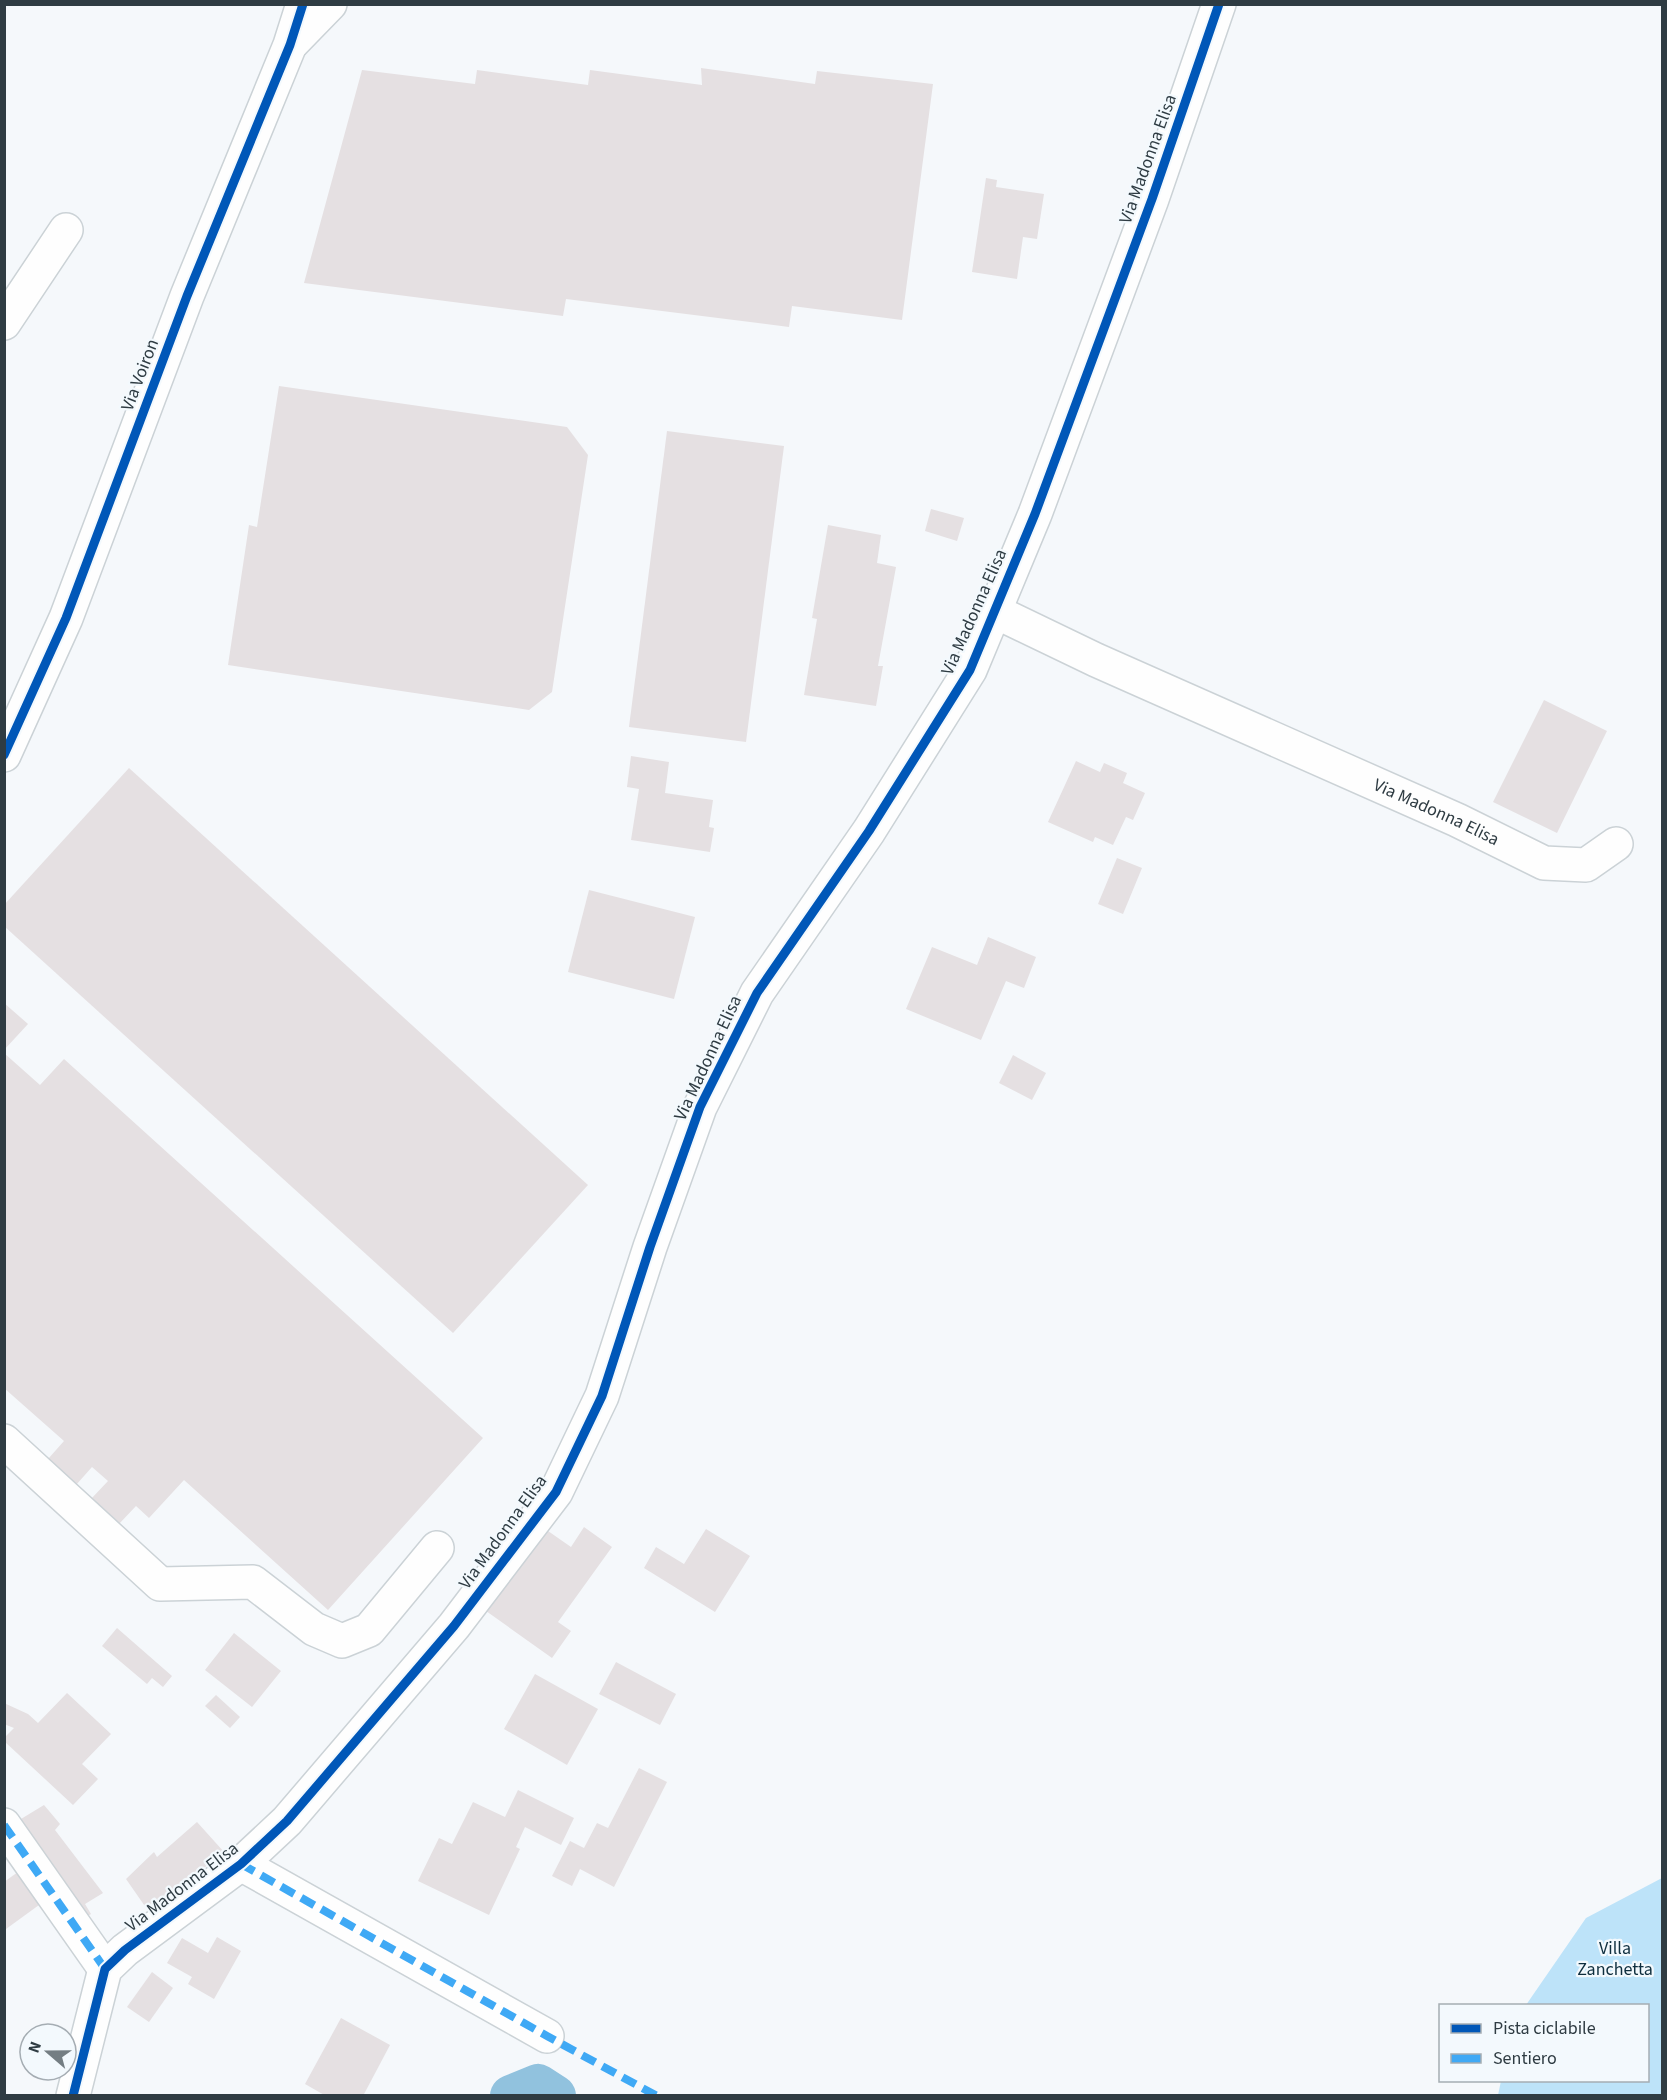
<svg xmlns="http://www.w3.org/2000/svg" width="1667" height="2100" font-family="'Source Sans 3',sans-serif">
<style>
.green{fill:#bde3f9}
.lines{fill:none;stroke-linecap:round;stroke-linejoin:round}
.canal{stroke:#91c2de;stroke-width:42}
.building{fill:#e5e0e2}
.minor-casing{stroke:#cbd2d6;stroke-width:36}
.minor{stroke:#fefefe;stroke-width:33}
.quiet{stroke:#3fa9f5;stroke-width:8;stroke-dasharray:15 8;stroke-linecap:butt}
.cycleway-casing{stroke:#f3f9fd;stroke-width:13}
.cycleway{stroke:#0057b8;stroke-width:9}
.labels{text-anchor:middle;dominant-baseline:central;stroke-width:4.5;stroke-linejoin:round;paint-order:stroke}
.street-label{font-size:18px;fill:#2f3c43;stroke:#f3f9fd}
.park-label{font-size:18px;fill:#0e2e3e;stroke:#f3f9fd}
</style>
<rect width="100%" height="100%" fill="#f5f8fb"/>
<!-- green -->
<polygon class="green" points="1662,1878 1662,2095 1498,2095 1501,2081 1648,2080 1648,2006 1526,2005 1586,1918"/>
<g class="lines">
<!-- canal -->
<polyline class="canal" points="511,2096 538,2085 555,2096"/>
</g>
<!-- building -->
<g class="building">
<polygon points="701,68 815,84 817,71 933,84 902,320 792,306 789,327 566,299 563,316 304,283 362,70 475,84 477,70 588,85 590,70 702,85"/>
<polygon points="986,178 997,180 996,187 1044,194 1037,239 1023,237 1017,279 972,272"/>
<polygon points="279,386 567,427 588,455 552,692 529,710 228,665 249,525 257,527"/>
<polygon points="667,431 784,446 746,742 629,727"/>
<polygon points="931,509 964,518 957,541 925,531"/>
<polygon points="828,525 881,535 877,563 896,567 878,666 883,666 876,706 804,695 817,619 812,618"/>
<polygon points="1544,700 1607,731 1557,833 1493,802"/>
<polygon points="631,756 669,762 665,793 713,800 709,827 714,828 710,852 631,840 639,789 627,787"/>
<polygon points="1076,761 1100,772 1104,763 1127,773 1123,783 1145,793 1133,820 1126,817 1113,845 1095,837 1093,842 1048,822"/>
<polygon points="129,768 588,1185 453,1333 4,926 4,905"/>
<polygon points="1117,858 1142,868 1123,914 1098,904"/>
<polygon points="589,890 695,917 674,999 568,972"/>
<polygon points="988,937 1036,957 1024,988 1006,981 981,1040 906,1009 932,947 977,965"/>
<polygon points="4,1003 28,1024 4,1050"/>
<polygon points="4,1053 40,1085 64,1059 483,1438 328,1610 184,1480 149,1518 136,1506 119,1524 91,1499 108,1481 92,1467 76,1485 48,1459 64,1441 4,1388"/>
<polygon points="1013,1055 1046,1073 1032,1100 999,1083"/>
<polygon points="538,1524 571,1547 584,1527 612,1547 558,1622 571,1631 552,1658 479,1606"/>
<polygon points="706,1529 750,1556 715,1612 644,1568 656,1547 684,1564"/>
<polygon points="117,1628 172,1676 163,1687 152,1678 147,1684 102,1646"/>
<polygon points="234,1633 281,1671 252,1707 205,1670"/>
<polygon points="616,1662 676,1694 660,1725 599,1694"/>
<polygon points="535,1674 598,1709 567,1765 504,1729"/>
<polygon points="67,1693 111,1734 82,1764 98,1779 73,1805 4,1741 4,1738 14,1728 4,1724 4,1703 28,1714 38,1723"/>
<polygon points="216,1695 240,1717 230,1728 205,1706"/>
<polygon points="639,1768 667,1782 614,1887 580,1869 572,1886 552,1876 570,1841 584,1848 597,1823 608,1828"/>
<polygon points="518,1790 574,1818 561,1845 525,1827 516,1847 520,1849 489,1915 418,1881 439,1838 452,1844 473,1802 505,1817"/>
<polygon points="44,1805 60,1824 55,1830 103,1893 85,1904 91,1914 76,1923 16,1822"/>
<polygon points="197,1822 224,1852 149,1912 126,1879 154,1852 157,1857"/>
<polygon points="18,1872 39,1905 6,1929 4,1927 4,1882"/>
<polygon points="217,1937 241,1951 214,1999 188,1984 192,1977 167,1963 182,1938 208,1953"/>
<polygon points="152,1972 173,1988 149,2022 127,2007"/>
<polygon points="341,2018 390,2045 363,2096 326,2096 305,2084"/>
</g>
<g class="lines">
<defs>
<g id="minor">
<polyline points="293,42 330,4"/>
<polyline points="4,323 66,230"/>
<path id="s1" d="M994,611l102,49 361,160 87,43 42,2 30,-21"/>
<polyline points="4,755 66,618 187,296 290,45 303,4"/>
<polyline points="4,1441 160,1584 253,1582 314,1629 342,1641 369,1630 437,1548"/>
<polyline points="4,1825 105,1969"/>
<polyline points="241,1864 547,2036"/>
<polyline points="73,2096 105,1969 125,1950 241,1864 287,1821 454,1626 556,1492 602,1396 650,1247 700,1107 757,993 869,831 970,670 1035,514 1152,199 1219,4"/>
</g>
</defs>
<!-- minor casing -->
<use href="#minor" class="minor-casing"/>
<!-- minor -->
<use href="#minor" class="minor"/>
<!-- quiet -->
<g class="quiet">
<polyline points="4,1825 105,1969"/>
<polyline points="241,1864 547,2036 657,2096"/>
</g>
<defs>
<g id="cycleway">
<polyline points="4,755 66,618 187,296 290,45 303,4"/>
<polyline points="73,2096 105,1969 125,1950 241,1864 287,1821 454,1626 556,1492 602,1396 650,1247 700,1107 757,993 869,831 970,670 1035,514 1152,199 1219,4"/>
</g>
</defs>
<!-- cycleway casing -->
<use href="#cycleway" class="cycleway-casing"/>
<!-- cycleway -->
<use href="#cycleway" class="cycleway"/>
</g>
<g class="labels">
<!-- street labels -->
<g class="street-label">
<text transform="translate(1148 159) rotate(-70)">Via Madonna Elisa</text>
<text transform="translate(140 375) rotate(-69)">Via Voiron</text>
<text transform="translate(974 612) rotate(-66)">Via Madonna Elisa</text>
<text stroke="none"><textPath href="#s1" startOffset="486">Via Madonna Elisa</textPath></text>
<text transform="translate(708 1058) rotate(-65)">Via Madonna Elisa</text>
<text transform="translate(503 1532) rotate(-54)">Via Madonna Elisa</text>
<text transform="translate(182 1887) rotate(-37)">Via Madonna Elisa</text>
</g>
<!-- park labels -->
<g class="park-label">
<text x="1615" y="1948">Villa<tspan x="1615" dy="21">Zanchetta</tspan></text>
</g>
</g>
<!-- border -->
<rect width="1667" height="2100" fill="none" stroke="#2f3c43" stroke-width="12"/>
<!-- legend -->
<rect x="1439" y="2004" width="210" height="78" fill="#f3f9fd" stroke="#a5adb3" stroke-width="1.5"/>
<rect x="1451" y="2024" width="30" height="9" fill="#0057b8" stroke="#a5adb3" stroke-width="1.5"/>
<text x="1493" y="2034" font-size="18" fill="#2f3c43">Pista ciclabile</text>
<rect x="1451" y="2054" width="30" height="9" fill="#3fa9f5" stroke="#a5adb3" stroke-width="1.5"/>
<text x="1493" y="2064" font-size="18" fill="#2f3c43">Sentiero</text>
<!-- north arrow -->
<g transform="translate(48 2052) rotate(290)"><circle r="28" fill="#f3f9fd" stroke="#a5adb3" stroke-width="1.5"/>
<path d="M0-4.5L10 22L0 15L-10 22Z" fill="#747e83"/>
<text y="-9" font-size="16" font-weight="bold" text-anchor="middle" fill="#2f3c43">N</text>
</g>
</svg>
